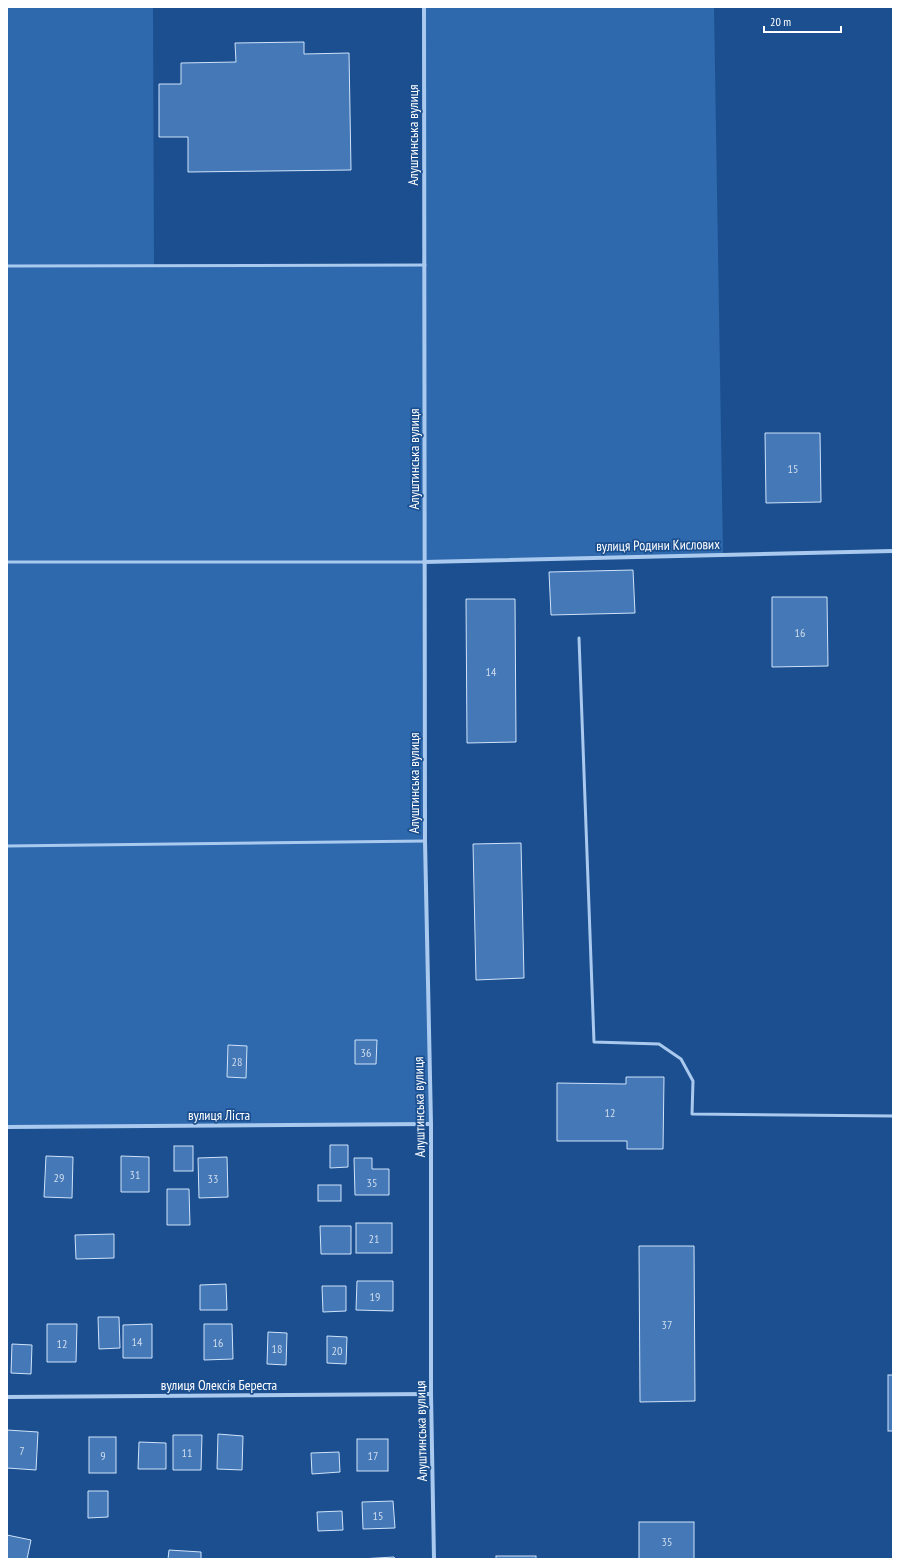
<svg xmlns="http://www.w3.org/2000/svg" width="900" height="1566" font-family="'PT Sans Narrow',sans-serif">
<style>
.green{fill:#2e69ad}
.building{fill:#4478b7;stroke:#cfe3fa}
.lines{fill:none;stroke-linecap:round;stroke-linejoin:round}
.lane{stroke:#a9c9ee;stroke-width:3}
.street{stroke:#a9c9ee;stroke-width:4}
.labels{text-anchor:middle;dominant-baseline:central;stroke-width:3.5;stroke-linejoin:round;paint-order:stroke}
.number-label{font-size:12px;fill:#d0dded}
.street-label{font-size:14px;fill:#fff;stroke:#1b4f8f}
</style>
<rect width="100%" height="100%" fill="#1b4f8f"/>
<!-- green -->
<polygon class="green" points="7,7 153,7 154,265 425,265 424,7 714,7 723,555 424,562 425,841 431,1124 7,1127"/>
<!-- building -->
<g class="building">
<polygon points="304,42 304,54 349,53 351,170 188,172 188,137 159,137 159,84 181,84 181,63 236,62 235,43"/>
<polygon points="765,433 820,433 821,502 766,503"/>
<polygon points="633,570 635,613 551,615 549,572"/>
<polygon points="772,597 827,597 828,666 772,667"/>
<polygon points="466,599 515,599 516,742 467,743"/>
<polygon points="521,843 524,978 476,980 473,844"/>
<polygon points="355,1040 377,1040 376,1064 355,1064"/>
<polygon points="228,1045 247,1046 246,1078 227,1077"/>
<polygon points="626,1077 664,1077 663,1149 627,1149 627,1141 557,1141 557,1083 626,1084"/>
<polygon points="330,1145 348,1145 348,1167 330,1168"/>
<rect x="174" y="1146" width="19" height="25"/>
<polygon points="46,1156 73,1157 72,1198 44,1197"/>
<polygon points="121,1156 149,1157 149,1192 121,1192"/>
<polygon points="227,1157 228,1197 199,1198 198,1158"/>
<polygon points="354,1158 372,1158 372,1169 389,1169 389,1195 355,1195"/>
<rect x="318" y="1185" width="23" height="16"/>
<polygon points="167,1189 189,1189 190,1225 167,1225"/>
<rect x="356" y="1223" width="36" height="30"/>
<polygon points="320,1226 351,1226 351,1254 321,1254"/>
<polygon points="114,1234 114,1258 76,1259 75,1235"/>
<polygon points="639,1246 694,1246 695,1401 640,1402"/>
<polygon points="357,1281 393,1281 393,1311 356,1310"/>
<polygon points="226,1284 227,1310 200,1310 200,1285"/>
<polygon points="322,1286 346,1286 346,1311 323,1312"/>
<polygon points="98,1317 119,1317 120,1348 99,1349"/>
<polygon points="47,1324 77,1324 76,1362 47,1362"/>
<polygon points="152,1324 152,1358 123,1358 123,1325"/>
<polygon points="204,1324 232,1324 233,1359 204,1360"/>
<polygon points="268,1332 287,1333 286,1365 267,1364"/>
<polygon points="327,1336 347,1337 346,1364 327,1363"/>
<polygon points="12,1344 32,1345 31,1374 11,1373"/>
<rect x="888" y="1375" width="5" height="56"/>
<polygon points="7,1430 38,1432 36,1470 7,1468"/>
<polygon points="218,1434 243,1436 242,1470 217,1469"/>
<polygon points="173,1435 202,1435 201,1470 173,1470"/>
<rect x="89" y="1437" width="27" height="36"/>
<rect x="357" y="1439" width="31" height="32"/>
<polygon points="139,1442 166,1443 166,1469 138,1469"/>
<polygon points="339,1452 340,1472 312,1474 311,1453"/>
<polygon points="88,1491 108,1491 108,1517 88,1518"/>
<polygon points="393,1501 395,1528 363,1529 362,1502"/>
<polygon points="342,1511 343,1530 318,1531 317,1512"/>
<rect x="639" y="1522" width="55" height="37"/>
<polygon points="7,1535 31,1540 27,1559 7,1559"/>
<polygon points="169,1550 201,1552 201,1559 168,1559"/>
<rect x="496" y="1556" width="40" height="3"/>
<polygon points="394,1557 395,1559 360,1559"/>
</g>
<g class="lines">
<!-- lane -->
<g class="lane">
<polyline points="7,266 425,265"/>
<polyline points="7,562 424,562"/>
<polyline points="579,638 594,1042 659,1044 681,1059 693,1081 692,1114 893,1116"/>
<polyline points="7,846 425,841"/>
</g>
<!-- street -->
<g class="street">
<polyline points="424,7 425,841 431,1124 431,1394 434,1559"/>
<polyline points="424,562 893,551"/>
<polyline points="7,1127 431,1124"/>
<polyline points="7,1397 431,1394"/>
</g>
</g>
<g class="labels">
<!-- number labels -->
<g class="number-label">
<text x="793" y="468">15</text>
<text x="800" y="632">16</text>
<text x="491" y="671">14</text>
<text x="366" y="1052">36</text>
<text x="237" y="1061">28</text>
<text x="610" y="1112">12</text>
<text x="135" y="1174">31</text>
<text x="59" y="1177">29</text>
<text x="213" y="1178">33</text>
<text x="372" y="1182">35</text>
<text x="374" y="1238">21</text>
<text x="375" y="1296">19</text>
<text x="667" y="1324">37</text>
<text x="137" y="1341">14</text>
<text x="218" y="1342">16</text>
<text x="62" y="1343">12</text>
<text x="277" y="1348">18</text>
<text x="337" y="1350">20</text>
<text x="22" y="1450">7</text>
<text x="187" y="1452">11</text>
<text x="103" y="1455">9</text>
<text x="373" y="1455">17</text>
<text x="378" y="1515">15</text>
<text x="667" y="1541">35</text>
</g>
<!-- street labels -->
<g class="street-label">
<text transform="translate(413 135) rotate(-90)">Алуштинська вулиця</text>
<text transform="translate(414 459) rotate(-90)">Алуштинська вулиця</text>
<text transform="translate(658 545) rotate(-1)">вулиця Родини Кислових</text>
<text transform="translate(414 783) rotate(-90)">Алуштинська вулиця</text>
<text transform="translate(419 1107) rotate(-91)">Алуштинська вулиця</text>
<text x="219" y="1115">вулиця Ліста</text>
<text x="219" y="1385">вулиця Олексія Береста</text>
<text transform="translate(421 1431) rotate(-91)">Алуштинська вулиця</text>
</g>
</g>
<!-- border -->
<rect width="900" height="1566" fill="none" stroke="#ffffff" stroke-width="16"/>
<!-- scale -->
<path d="M764 26v6h77v-6" fill="none" stroke="#ffffff" stroke-width="2"/>
<text x="770" y="26" font-size="12" fill="#ffffff" stroke="#1b4f8f" stroke-width="3" paint-order="stroke">20 m</text>
</svg>
